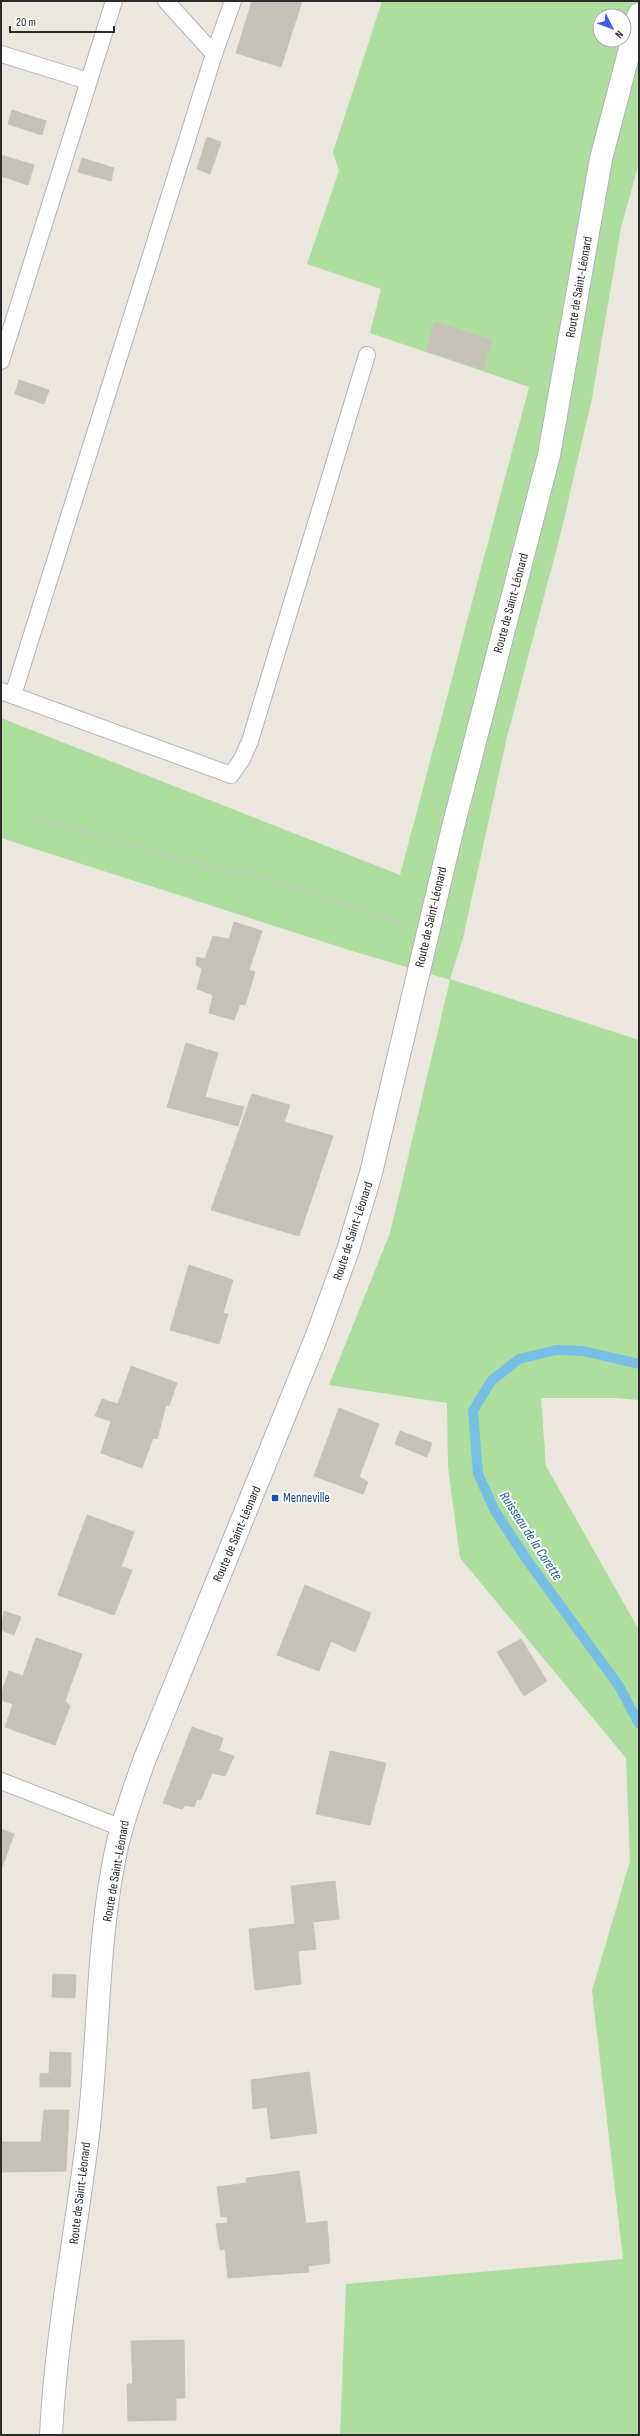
<svg xmlns="http://www.w3.org/2000/svg" width="640" height="2436" font-family="'Sofia Sans Condensed',sans-serif">
<style>
.green{fill:#aede9e;fill-rule:evenodd}
.lines{fill:none;stroke-linecap:round;stroke-linejoin:round}
.stream{stroke:#78bfe6;stroke-width:10}
.building{fill:#c4c1b9;stroke:#c7c3b7}
.service-casing{stroke:#b1b3bd;stroke-width:18}
.tertiary-casing{stroke:#b1b3bd;stroke-width:24}
.path{stroke:#c8c8c8;stroke-width:2.5;stroke-dasharray:3 2;stroke-linecap:butt}
.service{stroke:#fff;stroke-width:16}
.tertiary{stroke:#fff;stroke-width:22}
.transit-dot{fill:#1a4fb4;stroke:#fff;stroke-width:1.5}
.labels{text-anchor:middle;dominant-baseline:central;stroke-width:4;stroke-linejoin:round;paint-order:stroke}
.street-label{font-size:13px;fill:#2b2b2b;stroke:#fff}
.transit-label{font-size:13px;fill:#164399;stroke:#fff;text-anchor:start}
.water-label{font-size:14px;font-style:italic;fill:#175c92;stroke:#fff}
</style>
<rect width="100%" height="100%" fill="#ebe7de"/>
<!-- green -->
<path class="green" d="M382,1h257v161l-18,66 -29,170 -31,134 -54,205 -44,201 -13,41 189,61v360l-24,-2h-74l5,68 93,164v805h-299l6,-151 277,-25 -31,-268 38,-130 -4,-103 -166,-200 -12,-91 -1,-64 -118,-18 61,-152 60,-253 -101,-30 -348,-112v-120l399,157 129,-488 -159,-54 11,-44 -74,-25 32,-93 -6,-19zM600,16h24v24h-24z"/>
<g class="lines">
<!-- stream -->
<polyline class="stream" points="639,1364 583,1351 556,1350 519,1359 491,1381 473,1411 478,1474 495,1511 527,1560 619,1686 639,1724"/>
</g>
<!-- building -->
<g class="building">
<polygon points="252,1 302,1 281,67 236,53"/>
<polygon points="12,110 46,121 42,135 8,124"/>
<polygon points="207,137 221,142 210,174 197,169"/>
<polygon points="1,155 34,165 28,185 1,176"/>
<polygon points="82,158 114,168 111,181 78,172"/>
<polygon points="435,322 492,340 483,369 426,351"/>
<polygon points="19,380 49,390 44,404 15,394"/>
<polygon points="234,922 262,931 249,970 255,972 245,1005 240,1004 234,1020 209,1013 213,995 197,989 202,969 196,965 197,957 205,959 213,936 229,939"/>
<polygon points="186,1043 218,1053 205,1097 244,1107 238,1126 167,1107"/>
<polygon points="252,1094 290,1105 284,1122 333,1136 299,1236 211,1210"/>
<polygon points="189,1265 233,1280 223,1313 228,1314 219,1344 170,1330"/>
<polygon points="131,1366 177,1383 169,1406 166,1405 157,1439 153,1438 142,1468 101,1453 111,1421 95,1416 102,1399 118,1404"/>
<polygon points="339,1408 379,1424 359,1477 368,1482 363,1494 314,1476"/>
<polygon points="400,1431 432,1443 427,1457 395,1444"/>
<polygon points="87,1515 134,1532 113,1588 124,1591 114,1615 58,1595"/>
<polygon points="122,1567 132,1570 124,1591 113,1588"/>
<polygon points="305,1585 371,1613 355,1652 331,1641 319,1671 277,1655"/>
<polygon points="4,1611 21,1617 14,1635 1,1630"/>
<polygon points="36,1638 82,1654 65,1701 70,1706 55,1745 5,1727 13,1704 1,1700 1,1695 9,1671 23,1676"/>
<polygon points="521,1639 547,1681 524,1696 497,1652"/>
<polygon points="192,1727 223,1738 219,1751 234,1756 225,1776 212,1773 201,1800 197,1799 194,1807 185,1805 182,1809 163,1803"/>
<polygon points="330,1751 386,1763 370,1825 316,1814"/>
<polygon points="1,1829 14,1834 1,1870"/>
<polygon points="335,1881 339,1919 295,1924 291,1886"/>
<polygon points="313,1922 316,1949 298,1951 301,1984 255,1990 249,1929"/>
<polygon points="53,1974 76,1975 75,1998 52,1997"/>
<polygon points="50,2052 71,2053 71,2073 49,2074"/>
<polygon points="309,2072 317,2133 271,2139 267,2107 253,2109 251,2080"/>
<polygon points="71,2073 70,2087 40,2087 40,2074"/>
<polygon points="44,2110 69,2110 66,2171 1,2172 1,2142 41,2142"/>
<polygon points="299,2171 306,2224 278,2227 271,2175"/>
<polygon points="271,2175 278,2227 327,2221 330,2263 308,2266 309,2272 228,2278 225,2249 220,2250 216,2224 228,2223 227,2216 221,2217 217,2187 247,2183 246,2178"/>
<polygon points="184,2340 185,2398 176,2398 176,2420 128,2421 127,2384 133,2384 131,2341"/>
</g>
<g class="lines">
<defs>
<g id="service">
<polyline points="166,1 214,54"/>
<polyline points="1,54 88,81"/>
<polyline points="1,361 114,1"/>
<polyline points="1,691 231,775 242,759 250,741 367,355"/>
<polyline points="13,695 214,54 233,1"/>
<polyline points="1,1781 122,1828"/>
</g>
<path id="tertiary" d="M51,2435c5,-103 26,-206 38,-309 10,-93 8,-188 28,-280 7,-29 17,-57 27,-85l172,-423 32,-88 23,-77 82,-346 96,-372 52,-296 38,-145"/>
</defs>
<!-- service casing -->
<use href="#service" class="service-casing"/>
<!-- tertiary casing -->
<use href="#tertiary" class="tertiary-casing"/>
<!-- path -->
<polyline class="path" points="37,819 182,859 276,881 401,922"/>
<!-- service -->
<use href="#service" class="service"/>
<!-- tertiary -->
<use href="#tertiary" class="tertiary"/>
</g>
<!-- markers -->
<rect class="transit-dot" x="271" y="1494" width="8" height="8" rx="2"/>
<g class="labels">
<!-- street labels -->
<g class="street-label">
<text transform="translate(579 287) rotate(-80)">Route de Saint-Léonard</text>
<text transform="translate(511 603) rotate(-75)">Route de Saint-Léonard</text>
<text transform="translate(431 917) rotate(-77)">Route de Saint-Léonard</text>
<text transform="translate(353 1231) rotate(-72)">Route de Saint-Léonard</text>
<text transform="translate(237 1534) rotate(-67)">Route de Saint-Léonard</text>
<text transform="translate(116 1871) rotate(-80)">Route de Saint-Léonard</text>
<text transform="translate(80 2193) rotate(-83)">Route de Saint-Léonard</text>
</g>
<!-- transit labels -->
<g class="transit-label">
<text x="283" y="1498">Menneville</text>
</g>
<!-- water labels -->
<g class="water-label">
<text transform="translate(531 1536) rotate(57)">Ruisseau de la Corette</text>
</g>
</g>
<!-- border -->
<rect width="640" height="2436" fill="none" stroke="#2b2b2b" stroke-width="4"/>
<!-- north arrow -->
<g transform="translate(612 28) rotate(132)"><circle r="19" fill="#ffffff" stroke="#aaaaaa"/>
<path d="M0-3L7 15L0 10L-7 15Z" fill="#4959ed"/>
<text y="-6" font-size="11" font-weight="bold" text-anchor="middle" fill="#2b2b2b">N</text>
</g>
<!-- scale -->
<path d="M10 26v6h104v-6" fill="none" stroke="#2b2b2b" stroke-width="2"/>
<text x="16" y="26" font-size="12" fill="#2b2b2b" stroke="#ffffff" stroke-width="3" paint-order="stroke">20 m</text>
</svg>
